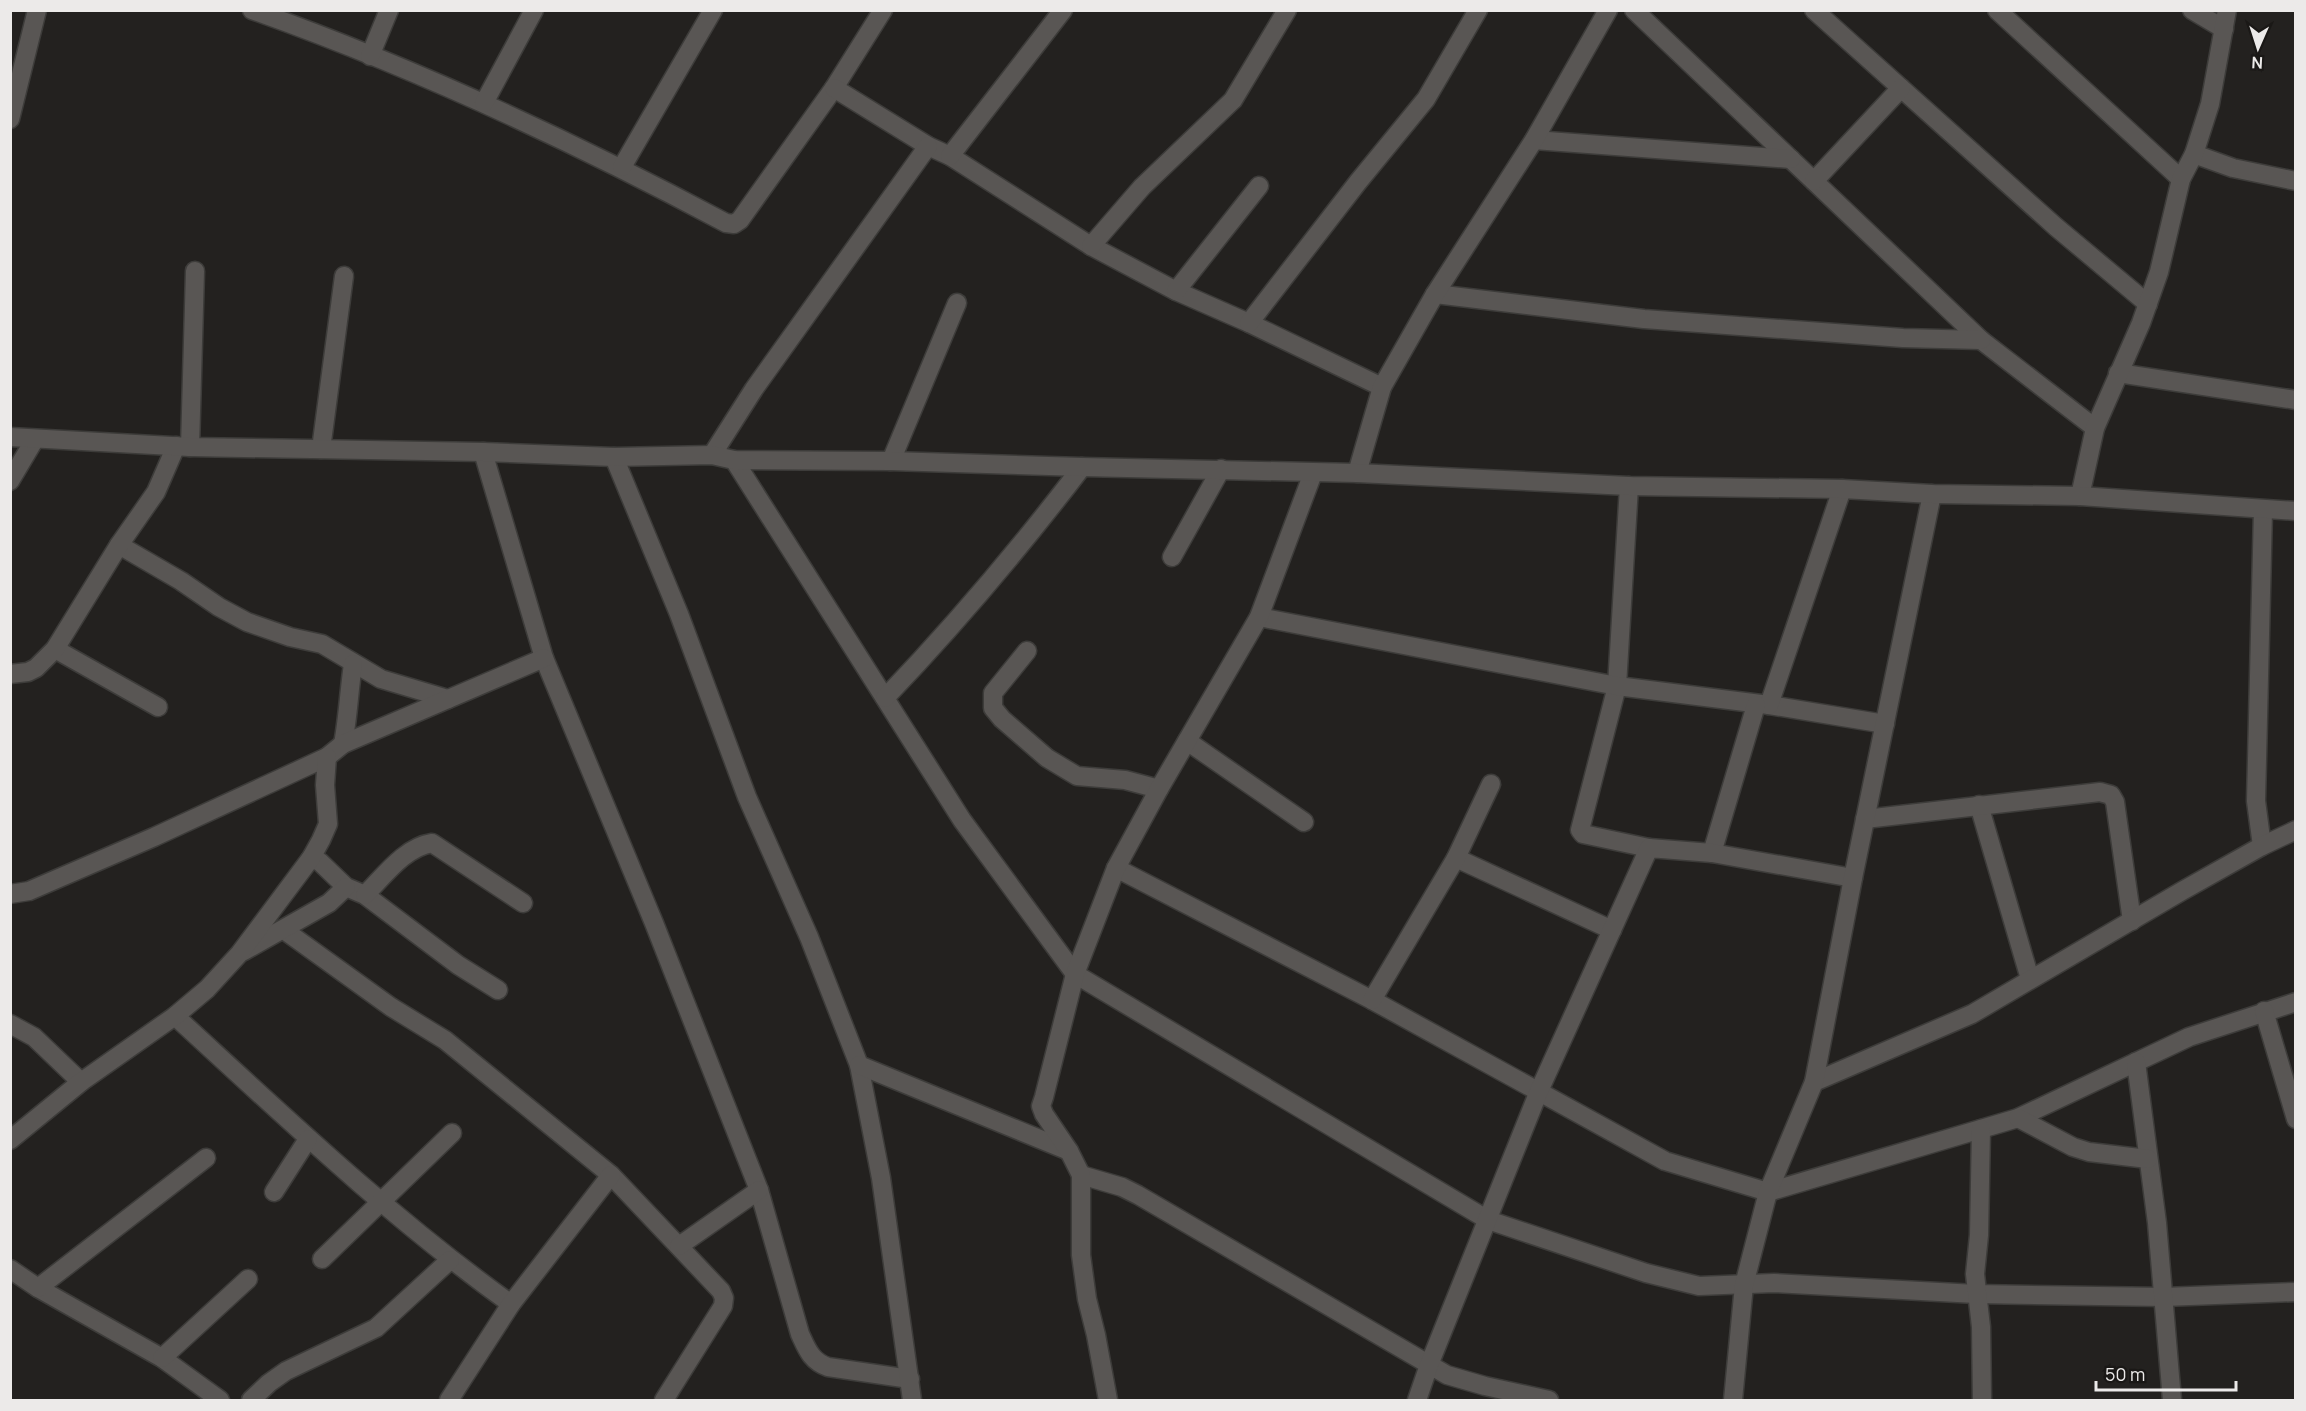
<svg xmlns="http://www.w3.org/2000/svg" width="2306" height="1411" font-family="Manrope,sans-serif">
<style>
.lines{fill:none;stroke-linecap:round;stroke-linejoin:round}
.minor-casing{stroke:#3d3c3a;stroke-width:21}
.tertiary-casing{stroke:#3d3c3a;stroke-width:21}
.minor{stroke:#595654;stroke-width:18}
.tertiary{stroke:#595654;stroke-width:18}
</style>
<rect width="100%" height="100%" fill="#23211f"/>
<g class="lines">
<defs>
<g id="minor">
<path d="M252,10c164,58 322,132 474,213l8,1 6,-4 94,-132 49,-78"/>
<polyline points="1634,10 1981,340 2095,428"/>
<polyline points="1814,10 2056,227 2148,304"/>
<polyline points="1997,10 2181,179"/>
<polyline points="2192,10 2224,29"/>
<polyline points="370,56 389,10"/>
<polyline points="834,88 928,146 950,156 1091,246 1176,291 1249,323 1382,387"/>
<polyline points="484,103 534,10"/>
<polyline points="10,119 37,10"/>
<polyline points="1534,140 1791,159"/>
<polyline points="2194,154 2233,168 2296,181"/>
<polyline points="950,156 1063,10"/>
<polyline points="622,167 713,10"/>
<polyline points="1814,181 1901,88"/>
<polyline points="1091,246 1142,187 1233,100 1287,10"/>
<polyline points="1176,291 1259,186"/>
<polyline points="1435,294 1644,319 1903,338 1981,340"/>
<polyline points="1249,323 1358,182 1426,99 1478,10"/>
<polyline points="2118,373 2296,400"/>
<polyline points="190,447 195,271"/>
<polyline points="321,449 344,276"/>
<path d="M483,452l61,206 110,265 105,267 41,144c7,15 11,27 28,33l82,12"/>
<polyline points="712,455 754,389 928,146"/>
<polyline points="614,457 679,614 747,797 809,937 859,1065 881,1178 912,1400"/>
<polyline points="734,460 962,820 1075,974 1488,1220 1646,1273 1699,1286 1774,1283 1976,1294 2164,1297 2296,1292"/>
<polyline points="891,461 957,303"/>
<polyline points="1357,473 1382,387 1435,294 1534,140 1608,10"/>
<polyline points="10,481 35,439"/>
<polyline points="1629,486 1617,686 1580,830 1583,834 1649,848"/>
<polyline points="2080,496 2095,428 2141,323 2159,272 2181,179 2194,154 2210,104 2227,10"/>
<polyline points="119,545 181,581 219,607 247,622 290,637 322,644 381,679 448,699"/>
<polyline points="1172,557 1221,469"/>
<polyline points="1259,617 1617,686 1769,705 1885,724"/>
<polyline points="55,649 158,707"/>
<polyline points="1027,651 993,693 993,708 1002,719 1047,758 1077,776 1125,780 1159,789"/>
<polyline points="10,674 28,672 36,668 55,649 119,545 156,492 176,446"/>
<path d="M885,698c70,-73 135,-150 197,-231"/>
<polyline points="1769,705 1842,489"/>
<polyline points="1187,741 1304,822"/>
<path d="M343,744c5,-26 6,-53 10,-80"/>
<polyline points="1979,805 2030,979"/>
<polyline points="1865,819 2100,792 2111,795 2115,802 2132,921"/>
<polyline points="2262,846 2256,801 2263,510"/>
<polyline points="1712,853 1756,705"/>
<polyline points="311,858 320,862 346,887 365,895 458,965 498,990"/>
<polyline points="1456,858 1612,930"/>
<polyline points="1116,868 1372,1000 1665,1161 1768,1192 2018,1118 2189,1037 2296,1002"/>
<polyline points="10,894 29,891 154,837 327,757 343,744 544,658"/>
<path d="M365,895c19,-19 40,-48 67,-52l91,60"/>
<polyline points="284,930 391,1007 445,1040 611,1175 721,1291 724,1298 723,1306 664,1400"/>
<polyline points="244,951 329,903 346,887"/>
<polyline points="1372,1000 1456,858 1491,784"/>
<polyline points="2264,1011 2296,1119"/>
<path d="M175,1016c109,100 216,202 336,288"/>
<polyline points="10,1024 34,1037 81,1082"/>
<polyline points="2136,1062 2157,1223 2172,1400"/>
<polyline points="859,1065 1069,1151"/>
<polyline points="1814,1082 1972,1014 2182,891 2262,846 2296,830"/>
<polyline points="2018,1118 2073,1147 2089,1152 2148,1159"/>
<polyline points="1981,1129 1979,1235 1975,1274 1981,1327 1982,1400"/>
<polyline points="10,1140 81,1082 175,1016 207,989 240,953 311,858 321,840 328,824 325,785 327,757"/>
<polyline points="1081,1175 1122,1187 1138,1195 1447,1375 1485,1386 1549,1400"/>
<polyline points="274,1192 308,1139"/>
<polyline points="679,1246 759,1190"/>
<polyline points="322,1259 452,1133"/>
<polyline points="10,1269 38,1288 162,1358 220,1400"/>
<polyline points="38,1288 206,1158"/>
<polyline points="162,1358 248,1279"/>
<polyline points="251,1400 269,1383 286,1371 376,1328 450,1260"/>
<polyline points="449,1400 511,1304 611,1175"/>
<polyline points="1108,1400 1096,1335 1087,1299 1081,1255 1081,1175 1069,1151 1044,1114 1041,1106 1044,1097 1075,974 1116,868 1159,789 1259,617 1313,473"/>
<polyline points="1417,1400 1429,1365 1539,1091 1649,848 1712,853 1853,878"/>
<polyline points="1733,1400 1744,1285 1768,1192 1814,1082 1853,878 1932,494"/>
</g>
<polyline id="tertiary" points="10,437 190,447 483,452 614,457 712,455 734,460 891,461 1082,467 1357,473 1629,486 1842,489 1932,494 2080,496 2296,511"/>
</defs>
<!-- minor casing -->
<use href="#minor" class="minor-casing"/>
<!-- tertiary casing -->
<use href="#tertiary" class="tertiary-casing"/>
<!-- minor -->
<use href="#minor" class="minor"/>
<!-- tertiary -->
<use href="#tertiary" class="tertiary"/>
</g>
<!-- border -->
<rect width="2306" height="1411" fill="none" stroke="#eceae9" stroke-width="24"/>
<!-- north arrow -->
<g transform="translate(2258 48) rotate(183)" stroke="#1a1816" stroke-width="4.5" paint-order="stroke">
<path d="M0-4.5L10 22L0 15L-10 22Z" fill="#eceae9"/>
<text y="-9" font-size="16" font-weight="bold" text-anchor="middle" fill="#eceae9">N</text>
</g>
<!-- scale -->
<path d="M2096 1381v9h140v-9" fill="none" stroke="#eceae9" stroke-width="3"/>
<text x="2105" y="1381" font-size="18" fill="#eceae9" stroke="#1a1816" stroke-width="4.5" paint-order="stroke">50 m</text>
</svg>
